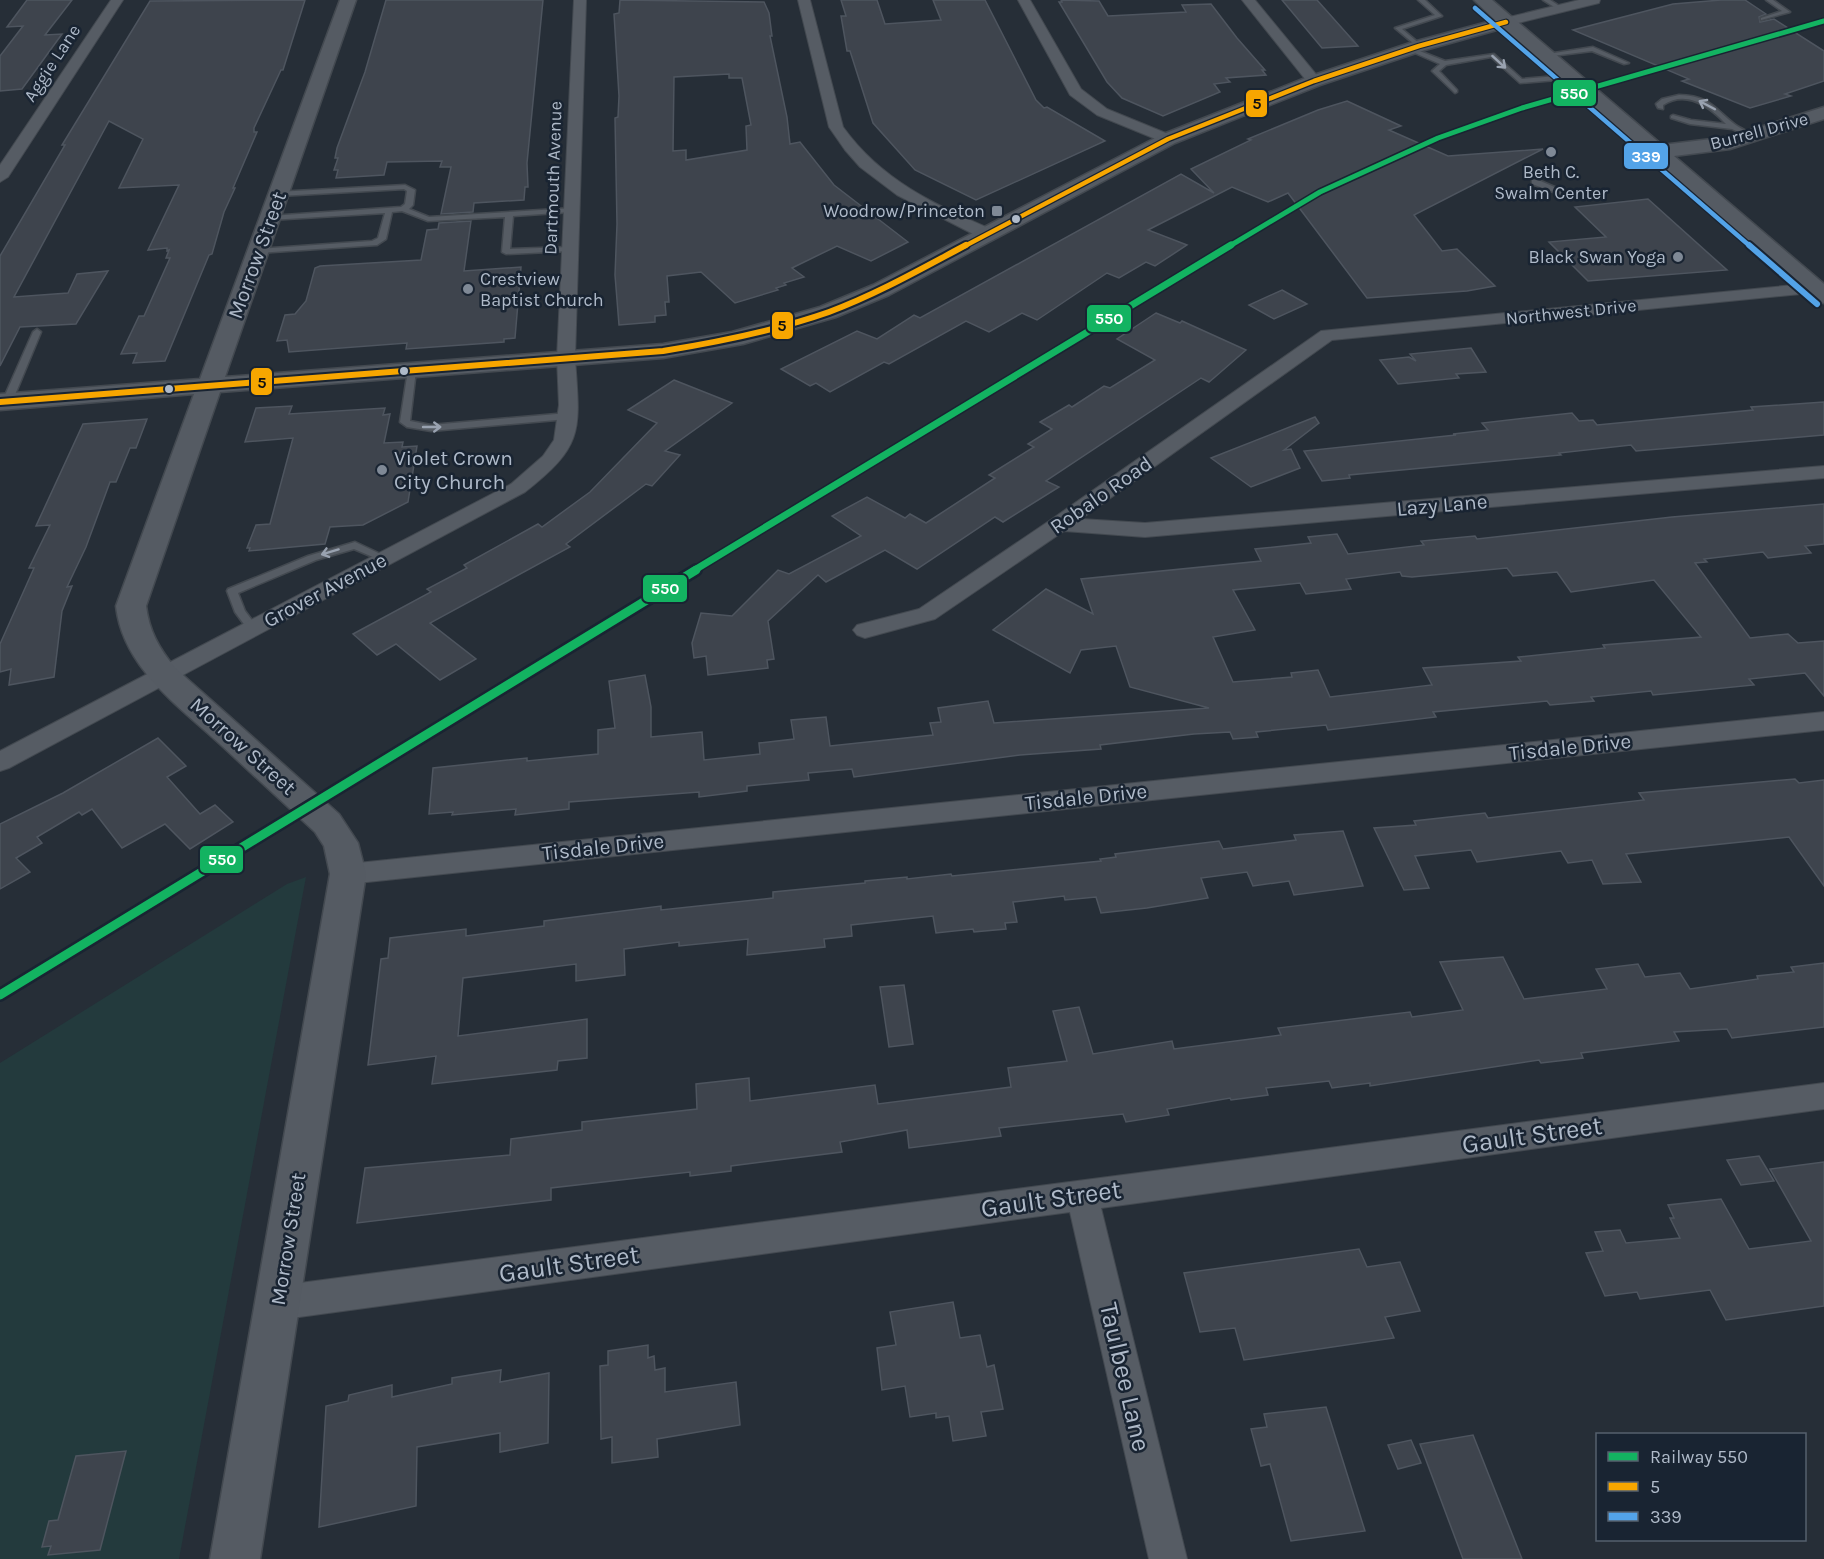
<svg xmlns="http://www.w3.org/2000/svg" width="1824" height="1559" font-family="Karla,sans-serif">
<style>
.green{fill:#233a3d}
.building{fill:#3e444d;stroke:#4e555f;stroke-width:1.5;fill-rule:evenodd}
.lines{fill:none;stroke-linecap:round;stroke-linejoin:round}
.lane-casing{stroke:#434950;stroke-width:3}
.street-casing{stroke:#434950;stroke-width:2}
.secondary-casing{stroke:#434950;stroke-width:3}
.lane{fill:#565c64;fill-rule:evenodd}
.street{fill:#565c64;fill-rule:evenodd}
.secondary{fill:#555b63;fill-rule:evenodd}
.bus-1-far1-casing{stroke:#192432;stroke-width:7}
.bus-1-casing{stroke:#192432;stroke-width:10}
.bus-2-far1-casing{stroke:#192432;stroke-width:7}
.bus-2-casing{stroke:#192432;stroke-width:10}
.bus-1-far1{stroke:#f7a600;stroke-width:4.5}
.bus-1{stroke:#f7a600;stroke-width:6}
.bus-2-far1{stroke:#53a3e8;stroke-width:4.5}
.bus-2{stroke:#53a3e8;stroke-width:6}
.rail-1-far2-casing{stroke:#192432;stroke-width:8}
.rail-1-far1-casing{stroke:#192432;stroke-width:10}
.rail-1-casing{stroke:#192432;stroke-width:14}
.rail-1-far2{stroke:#13b361;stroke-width:5}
.rail-1-far1{stroke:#13b361;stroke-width:7}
.rail-1{stroke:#13b361;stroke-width:9}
.oneway{stroke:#99a2b0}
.poi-dot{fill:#7f8996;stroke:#192432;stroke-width:2}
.bus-dot{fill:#afbac9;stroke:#192432;stroke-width:2}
.labels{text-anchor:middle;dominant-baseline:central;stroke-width:5;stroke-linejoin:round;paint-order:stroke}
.far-street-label{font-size:18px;fill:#afbac9;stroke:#192432}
.far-poi-label{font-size:18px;fill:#afbac9;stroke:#192432;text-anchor:end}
.street-label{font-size:21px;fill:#afbac9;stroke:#192432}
.poi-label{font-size:21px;fill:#afbac9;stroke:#192432;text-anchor:start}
.near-street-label{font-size:26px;fill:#afbac9;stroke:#192432}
.line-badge{stroke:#192432;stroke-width:2}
.badge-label{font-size:16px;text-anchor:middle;font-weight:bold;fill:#fff}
.pale-badge-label{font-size:16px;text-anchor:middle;font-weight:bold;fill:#111}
</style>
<rect width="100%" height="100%" fill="#262e37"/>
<!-- green -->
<polygon class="green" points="306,877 179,1559 0,1559 0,1063 287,884"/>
<!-- building -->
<g class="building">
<polygon points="27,0 72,0 45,35 62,34 22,89 0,91 0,56 23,26 7,27"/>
<polygon points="305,0 283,70 281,70 254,128 254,132 257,132 233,188 235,188 224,212 212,254 209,255 165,361 133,363 137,353 121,354 139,316 144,316 170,258 166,258 169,250 167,251 167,248 148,250 179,185 119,188 143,139 109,121 14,297 68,293 77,274 108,271 76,324 20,327 0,366 0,256 65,145 62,145 150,1"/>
<polygon points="386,0 543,0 527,163 528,187 525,187 524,200 474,203 473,212 441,214 451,167 440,167 442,161 387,162 384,175 336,178 338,170 334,170 338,158 335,158 337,148 365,72"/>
<path d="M620,0l144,2 5,11 3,23h-2l17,81 3,27 10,-2 34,43 74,57 -37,19 -34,-15 -45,22 12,9 -20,6 2,2 -10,3 2,2 -43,13 -34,-31 -34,4 2,26h-4l1,13 -11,1v6l-36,3 -4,-50 2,-51 -2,-106 3,-1 1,-21 -5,-82 5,-1zM729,74v4h13l9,47 -5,1 1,24 -61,10v-10l-13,1 1,-74z"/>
<polygon points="841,0 877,0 885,24 941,20 933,0 985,0 1036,100 1044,108 1047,107 1105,141 976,200 915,170 873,123 850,51 847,51 841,16 846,16"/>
<polygon points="1061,0 1099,1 1108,16 1186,12 1182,5 1211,4 1237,38 1265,70 1262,70 1266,75 1226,78 1230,82 1214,84 1220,92 1163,116 1122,98 1107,82 1059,2 1062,2"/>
<polygon points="1282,0 1317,0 1358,46 1322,48"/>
<polygon points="1721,0 1745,0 1766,14 1759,17 1760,22 1774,19 1824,51 1824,81 1785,94 1791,96 1750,108 1682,81 1689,79 1573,30 1673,4"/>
<polygon points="1347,101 1401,126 1389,130 1448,156 1543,149 1414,215 1442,251 1457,249 1495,286 1467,291 1367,298 1288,193 1268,202 1232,187 1148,230 1187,245 1155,266 1146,262 1119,278 1107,273 1037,320 1022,313 989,332 966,321 889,364 884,362 830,392 816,383 810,386 781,369 857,331 877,339 914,315 920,318 1181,174 1214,193 1191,169 1251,140 1248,139 1318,110"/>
<polygon points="1648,199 1727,270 1588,281 1549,242 1606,237 1575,207"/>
<polygon points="471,221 464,271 521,267 515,338 504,339 504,342 406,349 407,343 289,352 287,340 277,341 285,315 295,314 306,301 315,268 320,266 421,260 427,230 438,229 439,223"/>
<polygon points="1282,290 1307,304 1274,319 1249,305"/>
<polygon points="1156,313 1180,323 1182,321 1246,350 1215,377 1209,382 1201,378 1046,481 1059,487 1003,522 995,517 917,569 885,550 826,582 818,575 768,621 774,659 767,660 768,668 708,675 706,656 694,658 692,643 701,613 732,616 778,570 789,574 861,536 832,516 867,497 905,518 910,514 926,523 995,478 989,475 1034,447 1028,444 1052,429 1040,422 1069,405 1072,407 1104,386 1110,388 1155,360 1117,339"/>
<polygon points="1471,348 1486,372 1456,374 1459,378 1398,384 1380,360 1409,357 1416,361 1410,354"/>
<polygon points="674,380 732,403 665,451 680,455 652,486 646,484 566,544 570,547 430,623 476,659 440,680 396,644 377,655 353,634 431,592 427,589 467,568 464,565 538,524 542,527 590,492 657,423 628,410"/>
<polygon points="1824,402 1824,435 1636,451 1631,445 1559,453 1561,455 1349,475 1350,478 1322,481 1304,451 1456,435 1453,434 1488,430 1482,423 1572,413 1579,421 1593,420 1597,425 1753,410 1751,407"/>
<polygon points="292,406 289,414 385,408 383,415 390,414 384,443 403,442 402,447 417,446 408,502 363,525 330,527 325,544 249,551 250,548 247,548 256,525 270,524 293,438 245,442 256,408"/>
<polygon points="1315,417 1319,423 1284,450 1291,449 1300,468 1251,487 1211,458"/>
<polygon points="147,419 136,448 130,448 116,482 110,482 86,547 67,587 72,586 62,611 54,677 9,685 11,669 0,672 0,644 34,568 29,568 50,525 36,526 83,424"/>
<path d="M1824,504v40l-19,2 6,7 -43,5 -5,-6 -59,7 3,3 -12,1 55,75 38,-4 10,9 26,-2v55l-19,-23 -56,6 5,6 -101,10 -2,-4 -60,6 3,4 -44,4 -3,-4 -114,11 3,5 -108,13 -2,-5 -70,7 2,5 -25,2 -3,-7 -36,2 -94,11 1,4 -81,6 -166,22 -2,-8 -44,4 1,7 -62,6v5l-48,6v-5l-130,10v7l-54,6 1,-6 -64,6 1,-3 -24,2 4,-46 94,-10v3l71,-7v-24l17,-2 -6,-47 36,-6 6,32v30l51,-5 2,28 56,-6 -1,-11 35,-4 -3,-19 35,-3 4,29 103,-11 -3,-12 11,-1 -3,-14 50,-7 6,22 215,-15 -79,-21 -14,-41 -35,4 -11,23 -77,-43 53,-41 47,25 -12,-35 180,-18 -6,-12 56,-6 -3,-6 29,-3 11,20 76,-9 -3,-4 54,-5 2,3 195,-22zM1507,568l6,8 44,-4 14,20 83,-12 47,57 -98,8 2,3 -87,9 3,4 -98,7 9,17 -102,12 -12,-27 -27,3 1,4 -59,5 -20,-45 42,-7 -22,-40 67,-7 6,11 45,-5 -5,-10 54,-7 2,4 10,1z"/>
<polygon points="158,738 186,766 167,777 200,814 215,805 233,822 190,849 165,824 122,848 92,809 82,815 79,812 37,837 42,843 16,858 30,872 0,889 0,824 63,793"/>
<polygon points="1795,779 1799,783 1824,780 1824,886 1789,837 1626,854 1641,882 1603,884 1592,860 1568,863 1561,851 1477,862 1471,850 1415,856 1429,888 1404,890 1374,828 1416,825 1414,821 1485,813 1488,818 1644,800 1639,793"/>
<polygon points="1343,831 1363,886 1294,895 1289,881 1253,886 1247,872 1201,878 1208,898 1147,908 1101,913 1096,897 1065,900 1064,896 1013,902 1017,922 1005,923 1006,929 974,932 973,929 936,933 933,916 851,925 852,936 824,939 825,947 747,955 748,939 679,946 679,942 624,949 625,975 576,981 576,964 463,978 458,1036 587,1019 587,1058 558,1061 557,1070 432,1084 436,1056 368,1065 381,959 388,958 390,938 466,929 466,936 544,926 544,921 661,906 661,910 773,898 773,892 865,883 865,881 907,877 907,879 951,874 952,876 1101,861 1100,859 1116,857 1115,854 1219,841 1223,849 1296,840 1294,835"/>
<polygon points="1503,957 1524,999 1607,989 1596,969 1638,964 1645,977 1680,973 1690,989 1758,979 1757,976 1794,972 1791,967 1824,963 1824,1027 1732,1038 1727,1029 1674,1032 1679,1041 1581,1053 1583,1058 1541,1063 1539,1060 1370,1086 1370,1083 1332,1088 1329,1081 1266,1088 1268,1095 1231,1100 1230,1098 1167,1109 1169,1115 1126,1122 1123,1114 999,1128 1001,1136 909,1148 907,1130 840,1142 842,1152 731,1166 731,1171 690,1176 690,1172 551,1188 551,1200 357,1223 365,1168 510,1155 511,1139 582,1130 582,1122 697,1109 696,1084 749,1078 750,1101 875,1085 878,1104 1011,1087 1008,1068 1067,1061 1053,1011 1079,1007 1093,1054 1172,1041 1174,1049 1281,1035 1278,1028 1410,1012 1412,1017 1463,1010 1440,962"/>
<polygon points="904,985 913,1044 889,1047 880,987"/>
<polygon points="1759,1156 1774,1181 1741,1185 1727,1160"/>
<polygon points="1824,1162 1824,1306 1726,1320 1710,1290 1640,1299 1637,1292 1605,1296 1586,1253 1603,1251 1595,1232 1620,1230 1626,1243 1680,1238 1670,1218 1674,1218 1668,1205 1721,1199 1749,1249 1811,1241 1770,1169"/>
<polygon points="1359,1249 1367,1267 1400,1262 1420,1311 1385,1317 1394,1338 1244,1360 1235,1328 1200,1332 1184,1273"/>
<polygon points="953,1302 960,1338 980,1335 987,1367 994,1365 1003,1409 981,1412 986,1436 953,1441 949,1416 936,1418 936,1413 910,1417 905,1386 882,1390 877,1348 896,1345 890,1312"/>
<polygon points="648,1345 648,1358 654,1356 655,1370 665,1368 665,1392 736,1382 740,1425 657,1439 658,1457 612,1463 612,1437 601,1439 600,1366 608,1365 608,1351"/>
<polygon points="501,1370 500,1382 549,1373 548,1443 500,1452 500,1433 417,1447 416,1506 319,1527 326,1406 348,1401 349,1395 392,1385 392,1397 452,1384 452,1378"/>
<polygon points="1326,1407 1365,1531 1291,1541 1270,1464 1261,1466 1251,1429 1267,1427 1264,1414"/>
<polygon points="1473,1435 1522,1559 1463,1559 1420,1444"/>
<polygon points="1411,1440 1421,1463 1398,1469 1388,1445"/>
<polygon points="126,1451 100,1550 48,1555 51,1546 42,1547 49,1521 58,1520 76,1456"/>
</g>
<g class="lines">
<defs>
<g id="lane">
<polygon points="1418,0 1425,0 1442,16 1402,29 1421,45 1422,46 1419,48 1395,28 1435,15"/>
<polygon points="1543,0 1550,0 1564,9 1559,10"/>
<polygon points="1766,0 1773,0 1790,12 1761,20 1761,18 1782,11"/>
<polygon points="1593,47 1629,63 1624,64 1592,51 1544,57 1541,55"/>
<polygon points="1408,48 1412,48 1445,61 1494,54 1522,79 1569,75 1572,77 1569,79 1520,83 1491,57 1446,65 1439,71 1457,90 1457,92 1455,93 1432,71 1440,64 1408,50"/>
<path d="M1679,95c30,1 33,11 54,28 7,6 15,8 22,13l-4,2 -19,-9 -42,-5 -19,-6v-2l2,-1 18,5 35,4c-16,-17 -39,-35 -63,-19v4l-5,-1 -2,-4 6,-5z"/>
<polygon points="1532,180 1538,180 1571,194 1564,196 1532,184"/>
<polygon points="405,185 415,190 413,205 409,209 429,217 574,208 574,212 571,212 513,216 510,249 570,247 574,249 570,251 506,254 502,252 505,217 428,221 402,211 392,212 386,239 377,245 258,253 254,251 258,249 372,241 378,238 385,213 270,220 266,218 270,216 401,207 405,204 407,191 404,189 279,196 276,196 276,192"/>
<polygon points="37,329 41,332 12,402 10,404 4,404 2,402 33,332"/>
<polygon points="412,367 416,370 410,421 431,425 568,413 573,416 568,419 431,431 407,427 400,422 408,370"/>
<polygon points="355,542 389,558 388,560 380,560 354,549 316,560 238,593 245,611 258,628 257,631 249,631 235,612 227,591 228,589 308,556"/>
</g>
<g id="street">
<polygon points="111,0 123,0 8,177 0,182 0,165"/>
<path d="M574,0h12l-11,358c5,72 10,87 -50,134l-516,276 -9,3v-20l511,-267 32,-28 11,-16 5,-35 -2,-47z"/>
<path d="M798,0h12l33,127c38,53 92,78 150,103l2,4 -2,4h-12l-84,-43 -37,-28 -15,-17 -16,-23z"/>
<polygon points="1018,0 1030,0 1081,89 1107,109 1173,136 1176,139 1173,142 1163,142 1097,115 1070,95"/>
<polygon points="1242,0 1255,0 1319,78 1321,81 1319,84 1309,84"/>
<polygon points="1579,0 1600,0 1599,3 1506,26 1499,22 1501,19"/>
<polygon points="1815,283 1821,284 1824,288 1821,292 1332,340 1081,519 1145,523 1824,466 1824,478 1145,537 1064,531 935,619 865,638 857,635 853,630 857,625 919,609 1052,519 1321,331"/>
<polygon points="1824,712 1824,730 348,884 338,881 334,874 338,867 348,864"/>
<polygon points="1824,1083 1824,1109 1101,1208 1187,1559 1149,1559 1070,1212 277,1320 265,1315 260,1303 265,1291 277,1286"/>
</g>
<path id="secondary" d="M340,0h16l-131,377 438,-33 69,-12 88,-25 53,-22 288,-150 147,-58 105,-35 82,-22 -21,-20h18l170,145 66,-8 96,-30v12l-94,30 -56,7 150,128v19l-8,-2 -312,-273 -79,22 -105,35 -145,58 -286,152 -53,22 -93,27 -80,14 -443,34 -74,214c3,25 13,42 29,62l164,146 19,29 8,31 -106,685h-50l120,-685 -6,-28 -9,-14c-31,-29 -63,-58 -94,-87 -42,-39 -98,-77 -105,-139l78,-212 -194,16v-16l200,-15z"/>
</defs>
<!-- lane casing -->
<use href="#lane" class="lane-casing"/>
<!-- street casing -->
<use href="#street" class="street-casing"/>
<!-- secondary casing -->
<use href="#secondary" class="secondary-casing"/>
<!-- lane -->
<use href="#lane" class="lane"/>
<!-- street -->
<use href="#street" class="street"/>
<!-- secondary -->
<use href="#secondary" class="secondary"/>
<defs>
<polyline id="bus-1-far1" points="963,247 1168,139 1314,81 1419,46 1506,22"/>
<path id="bus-1" d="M0,402l663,-51c56,-9 112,-20 166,-39 48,-18 92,-43 137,-67"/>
<polyline id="bus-2-far1" points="1475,8 1751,247"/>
<polyline id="bus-2" points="1749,245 1817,304"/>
</defs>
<!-- bus-1-far1 casing -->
<use href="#bus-1-far1" class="bus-1-far1-casing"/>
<!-- bus-1 casing -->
<use href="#bus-1" class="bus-1-casing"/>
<!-- bus-2-far1 casing -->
<use href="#bus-2-far1" class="bus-2-far1-casing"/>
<!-- bus-2 casing -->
<use href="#bus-2" class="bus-2-casing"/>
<!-- bus-1-far1 -->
<use href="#bus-1-far1" class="bus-1-far1"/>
<!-- bus-1 -->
<use href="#bus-1" class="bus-1"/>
<!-- bus-2-far1 -->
<use href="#bus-2-far1" class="bus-2-far1"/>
<!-- bus-2 -->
<use href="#bus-2" class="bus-2"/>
<defs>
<polyline id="rail-1-far2" points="1228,247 1320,192 1438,138 1522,108 1824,21"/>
<polyline id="rail-1-far1" points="693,571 1231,245"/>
<polyline id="rail-1" points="0,995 696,570"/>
</defs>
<!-- rail-1-far2 casing -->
<use href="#rail-1-far2" class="rail-1-far2-casing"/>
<!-- rail-1-far1 casing -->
<use href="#rail-1-far1" class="rail-1-far1-casing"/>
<!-- rail-1 casing -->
<use href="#rail-1" class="rail-1-casing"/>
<!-- rail-1-far2 -->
<use href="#rail-1-far2" class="rail-1-far2"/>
<!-- rail-1-far1 -->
<use href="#rail-1-far1" class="rail-1-far1"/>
<!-- rail-1 -->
<use href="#rail-1" class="rail-1"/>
</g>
<!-- one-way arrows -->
<defs><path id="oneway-shaft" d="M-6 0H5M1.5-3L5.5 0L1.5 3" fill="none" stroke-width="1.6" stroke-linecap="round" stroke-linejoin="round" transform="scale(1.5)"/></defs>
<g class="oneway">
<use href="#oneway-shaft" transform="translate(1499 62) rotate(42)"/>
<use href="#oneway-shaft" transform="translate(1707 105) rotate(-152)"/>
<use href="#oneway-shaft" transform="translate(432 427)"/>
<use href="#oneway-shaft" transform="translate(330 552) rotate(163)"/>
</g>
<!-- markers -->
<g class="poi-dot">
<circle cx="1551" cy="152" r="6"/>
<rect x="991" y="205" width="12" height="12" rx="3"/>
<circle cx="1678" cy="257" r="6"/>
<circle cx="468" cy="289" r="6"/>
<circle cx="382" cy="470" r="6"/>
</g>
<g class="bus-dot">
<circle cx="1016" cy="219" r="5"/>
<circle cx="404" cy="371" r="5"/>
<circle cx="169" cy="389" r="5"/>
</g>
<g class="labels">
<!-- far-street labels -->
<g class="far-street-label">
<text transform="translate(52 63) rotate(-57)">Aggie Lane</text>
<text transform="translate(1759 131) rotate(-15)">Burrell Drive</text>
<text transform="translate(553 178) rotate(-88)">Dartmouth Avenue</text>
<text transform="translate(1571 312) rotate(-6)">Northwest Drive</text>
</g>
<!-- far-poi labels -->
<g class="far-poi-label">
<text x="1551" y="172" text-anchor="middle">Beth C.<tspan x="1551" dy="21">Swalm Center</tspan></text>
<text x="985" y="211">Woodrow/Princeton</text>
<text x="1666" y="257">Black Swan Yoga</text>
<text x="480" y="279" text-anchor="start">Crestview<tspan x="480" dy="21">Baptist Church</tspan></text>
</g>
<!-- street labels -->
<g class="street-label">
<text transform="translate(257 255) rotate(-70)">Morrow Street</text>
<text transform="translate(1101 495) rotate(-35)">Robalo Road</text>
<text transform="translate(1442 505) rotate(-5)">Lazy Lane</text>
<text transform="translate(325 590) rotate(-28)">Grover Avenue</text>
<text transform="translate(243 746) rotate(42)">Morrow Street</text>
<text transform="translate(1570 747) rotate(-6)">Tisdale Drive</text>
<text transform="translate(1086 797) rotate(-6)">Tisdale Drive</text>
<text transform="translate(603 847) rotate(-6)">Tisdale Drive</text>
<text transform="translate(288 1239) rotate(-81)">Morrow Street</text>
</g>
<!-- poi labels -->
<g class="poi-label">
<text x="394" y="458">Violet Crown<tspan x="394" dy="24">City Church</tspan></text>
</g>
<!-- near-street labels -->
<g class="near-street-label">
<text transform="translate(1532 1135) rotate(-8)">Gault Street</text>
<text transform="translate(1051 1199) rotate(-8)">Gault Street</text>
<text transform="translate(569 1264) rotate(-8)">Gault Street</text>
<text transform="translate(1125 1377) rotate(77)">Taulbee Lane</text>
</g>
</g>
<g class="line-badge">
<rect x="1552" y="79" width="45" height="28" rx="6" fill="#13b361"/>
<rect x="1245" y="89" width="23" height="29" rx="6" fill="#f7a600"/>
<rect x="1623" y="142" width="46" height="28" rx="6" fill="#53a3e8"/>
<rect x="1086" y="304" width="46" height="29" rx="6" fill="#13b361"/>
<rect x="771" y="311" width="23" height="29" rx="6" fill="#f7a600"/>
<rect x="250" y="367" width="23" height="29" rx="6" fill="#f7a600"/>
<rect x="642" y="574" width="46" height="29" rx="6" fill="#13b361"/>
<rect x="199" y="845" width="45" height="29" rx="6" fill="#13b361"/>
</g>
<g class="badge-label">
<text x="1574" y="99">550</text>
<text x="1646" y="162">339</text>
<text x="1109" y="324">550</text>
<text x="665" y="594">550</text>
<text x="222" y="865">550</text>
</g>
<g class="pale-badge-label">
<text x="1257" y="109">5</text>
<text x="782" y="331">5</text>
<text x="262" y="388">5</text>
</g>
<!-- legend -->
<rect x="1596" y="1433" width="210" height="108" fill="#192432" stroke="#55606e" stroke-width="1.5"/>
<rect x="1608" y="1452" width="30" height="9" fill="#13b361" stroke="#55606e" stroke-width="1.5"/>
<text x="1650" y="1463" font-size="18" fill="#afbac9">Railway 550</text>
<rect x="1608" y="1482" width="30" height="9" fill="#f7a600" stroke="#55606e" stroke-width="1.5"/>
<text x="1650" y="1493" font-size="18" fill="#afbac9">5</text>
<rect x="1608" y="1512" width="30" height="9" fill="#53a3e8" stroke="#55606e" stroke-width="1.5"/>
<text x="1650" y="1523" font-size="18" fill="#afbac9">339</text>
</svg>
